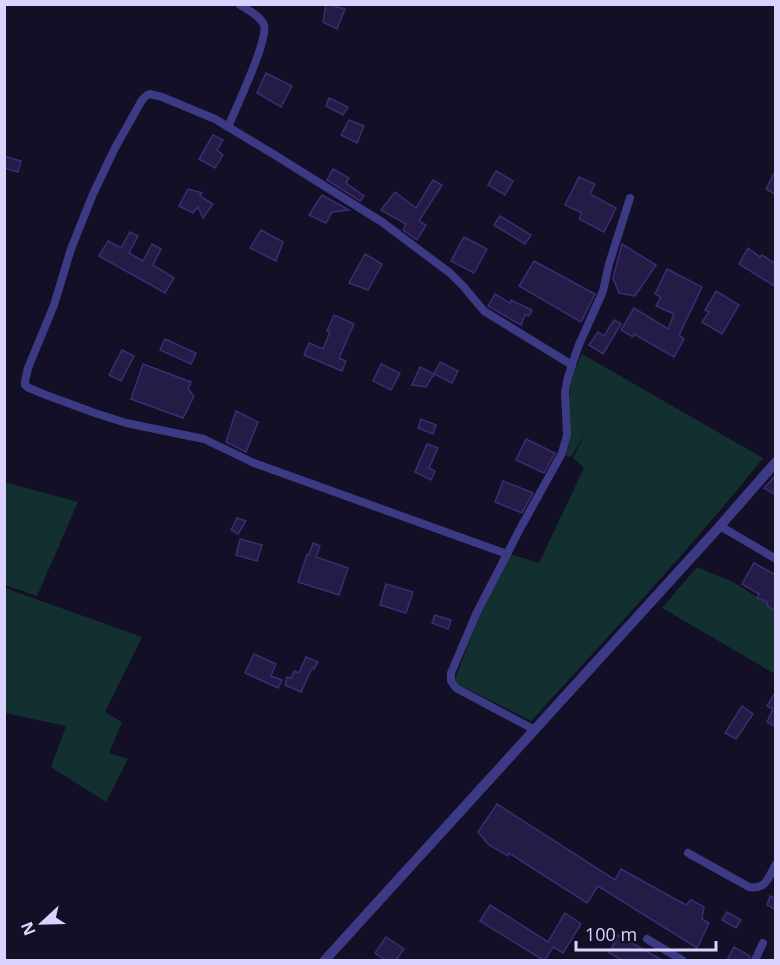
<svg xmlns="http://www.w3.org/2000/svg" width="780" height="965" font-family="'Open Sans',sans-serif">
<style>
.green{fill:#12302f}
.building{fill:#241b47;stroke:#3b2d73;stroke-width:1.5}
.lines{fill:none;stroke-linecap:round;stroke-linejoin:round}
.minor{stroke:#3d3a85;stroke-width:8}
.tertiary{stroke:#3d3a85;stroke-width:10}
</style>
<rect width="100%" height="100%" fill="#130f26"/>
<!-- green -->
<g class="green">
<path d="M582,354l181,104c-73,92 -154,177 -232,263l-73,-37 -3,-5 30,-78 26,-47 28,9 45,-95 -11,-10 12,-25 -14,24 -5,-1 4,-17 -1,-38 3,-25z"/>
<polygon points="4,482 78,502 37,596 5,585"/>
<polygon points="697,567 733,582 775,608 775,674 662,608"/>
<polygon points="5,588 142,637 105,712 122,722 109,753 128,759 106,802 51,767 66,726 5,713"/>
</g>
<!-- building -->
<g class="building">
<polygon points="326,4 345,9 337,29 323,22"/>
<polygon points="266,73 292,86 281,107 257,93"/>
<polygon points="329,98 348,107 343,115 326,106"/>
<polygon points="349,120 364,126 357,143 341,135"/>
<polygon points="213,135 223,140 217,150 223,155 215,168 199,159"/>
<polygon points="4,156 21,161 18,172 4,168"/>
<polygon points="333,169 349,178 346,183 364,196 360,201 327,180"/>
<polygon points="776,170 776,195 766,189"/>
<polygon points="496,171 513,181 505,195 488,185"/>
<polygon points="579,177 595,184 590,194 616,208 604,232 579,219 582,213 565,205"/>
<polygon points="433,180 442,185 419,221 426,225 417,240 403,230 406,224 381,210 395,192 416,208"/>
<polygon points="188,189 202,193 200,196 213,204 203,218 198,207 193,213 179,206"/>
<polygon points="322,195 349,210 332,212 326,223 309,215"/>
<polygon points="500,216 531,235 525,244 494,225"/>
<polygon points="261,230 283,242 276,261 250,248"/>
<polygon points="130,232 138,236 129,253 143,261 152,244 161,249 153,265 174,278 165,293 99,256 108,241 121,248"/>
<polygon points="464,237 487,249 474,273 451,261"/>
<polygon points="622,244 656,265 635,296 619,293 613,278"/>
<polygon points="748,248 760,257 762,255 776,264 776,287 739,264"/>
<polygon points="365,254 382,264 368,290 349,283"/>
<polygon points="534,261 595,294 581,322 519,286"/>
<polygon points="667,269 702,287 679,335 684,339 674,357 634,334 633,337 621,330 634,308 668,329 674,314 656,306 661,297 655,294"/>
<polygon points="716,291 739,305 722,334 702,322 709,312 705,310"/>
<polygon points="495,294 510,303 511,300 532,310 529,316 525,315 521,325 488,306"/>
<polygon points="334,315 354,324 339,358 346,361 342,371 304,355 309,343 323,349 330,332 327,331"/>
<polygon points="614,320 621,324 603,354 589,345 598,332 604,336"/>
<polygon points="165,339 196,353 191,364 160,350"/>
<polygon points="122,350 134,356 121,381 109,375"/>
<polygon points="440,362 458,371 452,383 434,374"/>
<polygon points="143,364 191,382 188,389 194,396 183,418 131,399"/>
<polygon points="381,364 400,373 391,390 373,381"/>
<polygon points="420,367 434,374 426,387 412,385"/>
<polygon points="236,411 258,422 246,452 226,442"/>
<polygon points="421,419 436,425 433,434 418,428"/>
<polygon points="526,439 555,453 544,473 516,460"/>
<polygon points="427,444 438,448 429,468 435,471 431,480 415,472"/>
<polygon points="776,475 776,495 764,488"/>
<polygon points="503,481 533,493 522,513 495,502"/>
<polygon points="237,518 246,521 238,534 231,530"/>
<polygon points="240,539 262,545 257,561 236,555"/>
<polygon points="313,543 320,546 316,557 348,568 339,595 298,582 307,554 309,555"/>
<polygon points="754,563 776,575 776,611 768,607 767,602 757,598 759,594 742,584"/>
<polygon points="386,584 413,592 406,613 380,605"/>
<polygon points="435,615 451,620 448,629 432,623"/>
<polygon points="254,654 276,664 271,676 282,680 278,688 245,673"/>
<polygon points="306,657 318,662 314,669 312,668 301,692 285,685 287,677 291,678 294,671 299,673"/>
<polygon points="776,691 776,727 767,722 773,709 767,706"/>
<polygon points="742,706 753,714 736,739 725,733"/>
<polygon points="497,804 615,880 621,869 686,905 691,900 704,907 702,919 709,923 697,948 598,886 587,903 509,853 508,856 489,845 478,832"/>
<polygon points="770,896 776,899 776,910 767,905"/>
<polygon points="490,905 548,942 565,913 581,924 563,953 553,947 545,960 543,960 480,921"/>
<polygon points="727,912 741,920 736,928 722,920"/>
<polygon points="618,935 662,960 622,960 609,953"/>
<polygon points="386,937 404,949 396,960 385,960 375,953"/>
<polygon points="734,947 750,956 749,960 727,960"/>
</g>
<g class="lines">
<!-- minor -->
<g class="minor">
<path d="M228,127c7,-17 41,-88 36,-102 -4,-10 -17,-15 -25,-21"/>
<polyline points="720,526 776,559"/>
<polyline points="507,554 254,463 204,439 126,423 95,413 46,395 29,388 25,385 25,381 28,368 54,305 71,249 93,194 115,148 142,100 147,95 150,94 162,97 215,119 278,157 382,222 450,273 463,286 484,311 572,365"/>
<polyline points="535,730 456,688 451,681 451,673 477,612 521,527 562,453 567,435 565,392 568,377 578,347 603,291 609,264 630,198"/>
<path d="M688,853l61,34c18,3 19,-10 27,-23"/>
<polyline points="647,939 682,960"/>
<polyline points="755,960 763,943"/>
</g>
<!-- tertiary -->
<polyline class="tertiary" points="325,960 720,526 776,462"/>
</g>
<!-- border -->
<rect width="780" height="965" fill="none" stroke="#d9d4ff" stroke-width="12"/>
<!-- north arrow -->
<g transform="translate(42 923) rotate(248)" stroke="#130f26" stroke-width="4.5" paint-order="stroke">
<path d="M0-4.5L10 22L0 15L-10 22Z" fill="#d9d4ff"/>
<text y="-9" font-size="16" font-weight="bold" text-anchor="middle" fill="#d9d4ff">N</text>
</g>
<!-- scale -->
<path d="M576 941v9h140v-9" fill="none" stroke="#d9d4ff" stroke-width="3"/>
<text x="585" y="941" font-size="18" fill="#d9d4ff" stroke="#130f26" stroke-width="4.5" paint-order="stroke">100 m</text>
</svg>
